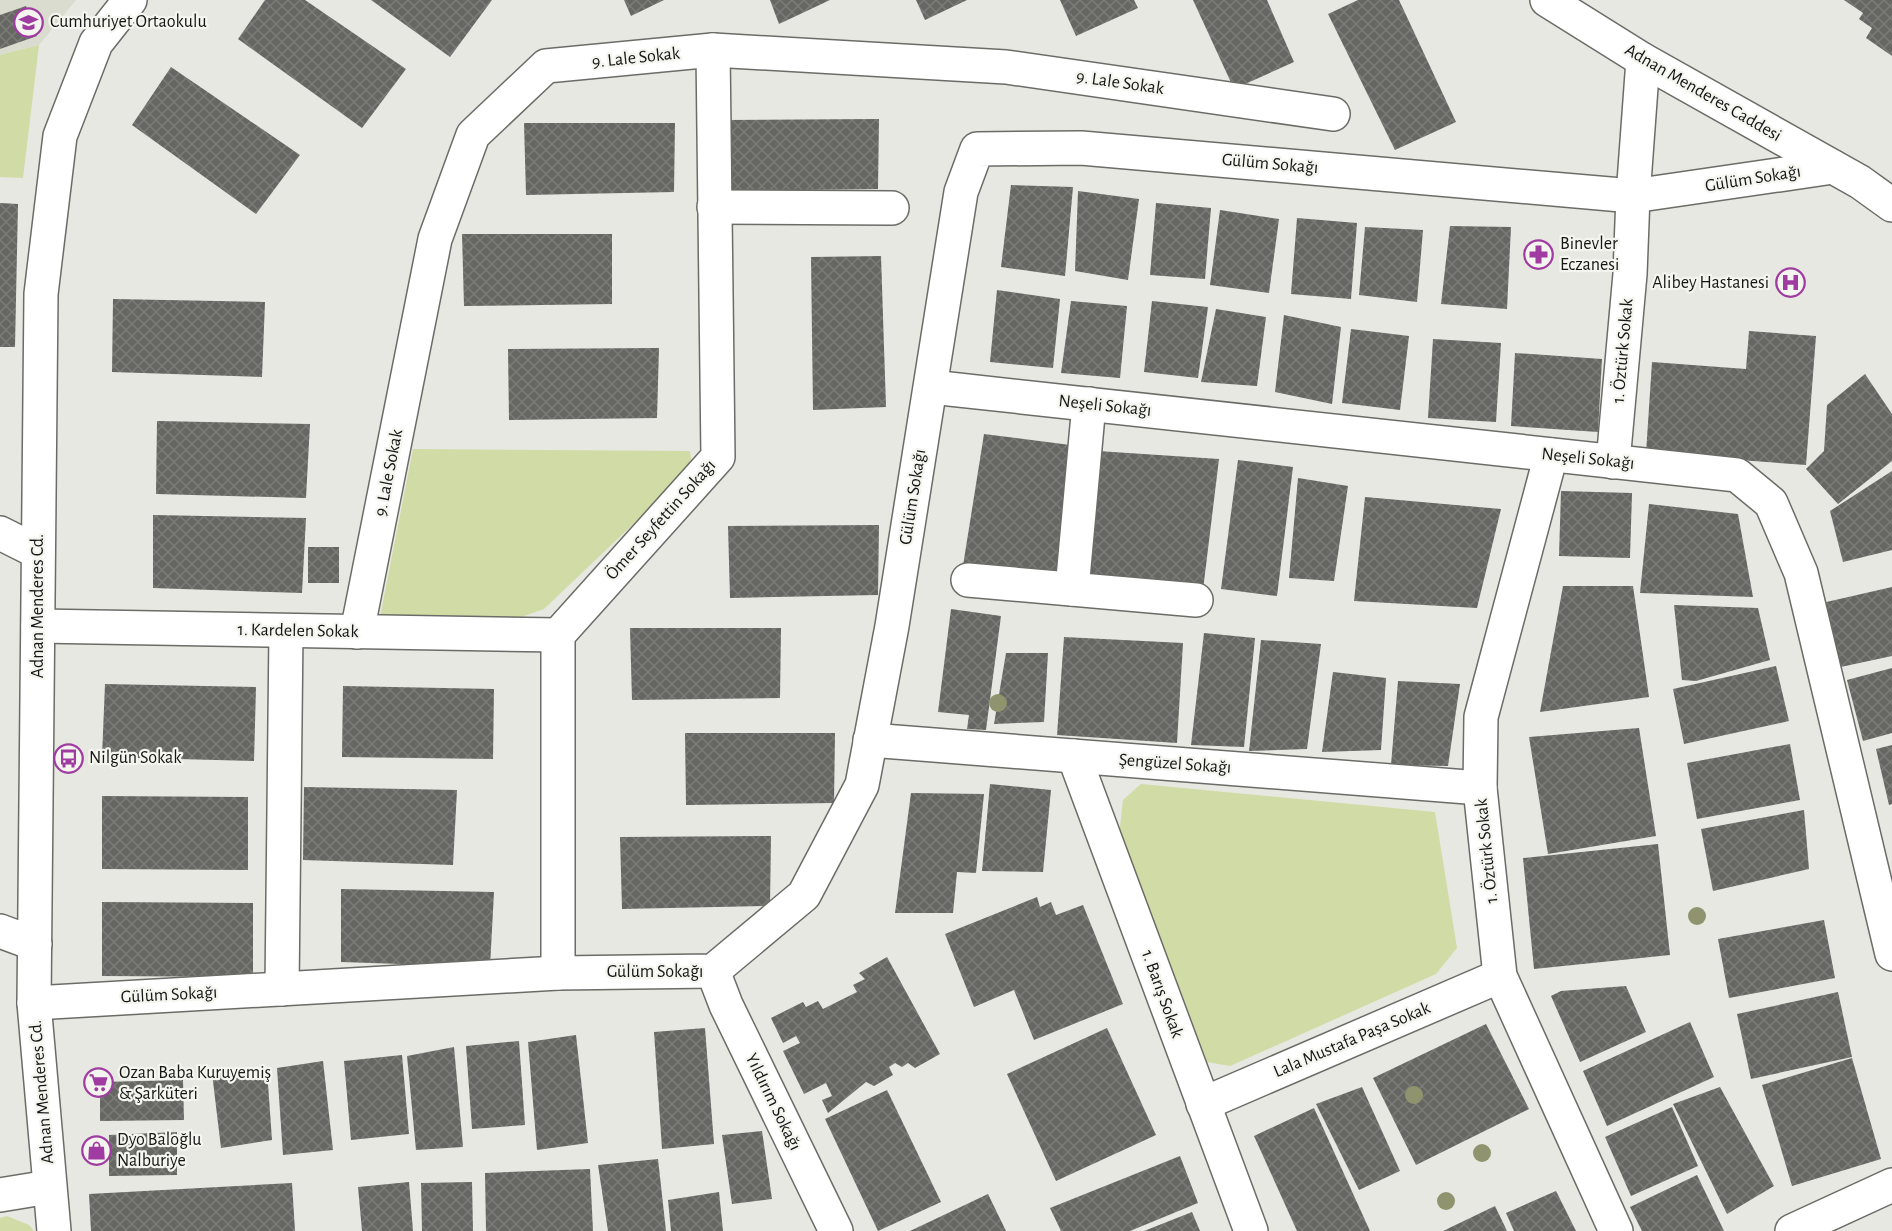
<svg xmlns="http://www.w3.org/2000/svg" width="1892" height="1231" font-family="'Alegreya Sans',sans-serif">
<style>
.built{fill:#d9dcce}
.green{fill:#d1dba5}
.building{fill:url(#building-cross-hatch)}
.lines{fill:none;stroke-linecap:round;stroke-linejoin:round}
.minor-casing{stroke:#6b6c67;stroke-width:36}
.minor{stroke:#fff;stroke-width:33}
.tree{fill:#8f946f}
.labels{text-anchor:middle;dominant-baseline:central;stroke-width:4.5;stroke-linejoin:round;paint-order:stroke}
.poi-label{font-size:18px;fill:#151614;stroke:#f4f5ee;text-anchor:start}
.street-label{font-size:18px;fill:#151614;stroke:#f4f5ee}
</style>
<defs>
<pattern id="building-cross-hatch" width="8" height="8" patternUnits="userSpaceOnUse" patternTransform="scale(1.5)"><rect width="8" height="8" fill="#666762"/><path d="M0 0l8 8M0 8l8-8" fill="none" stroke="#7b7c78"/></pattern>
</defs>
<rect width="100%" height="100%" fill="#e6e8e1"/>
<!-- built -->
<polygon class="built" points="0,0 76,0 39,45 0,55"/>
<!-- green -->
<g class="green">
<polygon points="39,45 23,178 0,177 0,55"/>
<polygon points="413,449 690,451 692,468 544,609 510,621 380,617"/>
<polygon points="1141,784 1435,812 1457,948 1436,974 1230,1066 1207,1062 1119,836 1123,800"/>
<polygon points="7,1216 29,1225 34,1231 0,1231 0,1218"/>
</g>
<!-- building -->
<g class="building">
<polygon points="265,0 305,0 406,69 362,128 238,39"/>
<polygon points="371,0 492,0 450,57"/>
<polygon points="624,0 664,0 631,16"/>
<polygon points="770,0 830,0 779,24"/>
<polygon points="916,0 967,0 925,20"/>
<polygon points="1060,0 1134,0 1138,8 1076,36"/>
<polygon points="1193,0 1267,0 1294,62 1234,89"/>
<polygon points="1358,0 1399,0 1456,122 1395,150 1328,14"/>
<polygon points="1844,0 1892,0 1892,56 1866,38 1872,28 1859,19 1863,13"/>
<polygon points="26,6 37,36 0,49 0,15"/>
<polygon points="171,67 300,155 256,214 132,125"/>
<polygon points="879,119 878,189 730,191 728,120"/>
<polygon points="524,123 675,123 674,192 526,195"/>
<polygon points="1011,185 1073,187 1065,276 1001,267"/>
<polygon points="1078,191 1139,199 1128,280 1075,271"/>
<polygon points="0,203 18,204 15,347 0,347"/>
<polygon points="1156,203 1211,208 1205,279 1150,275"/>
<polygon points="1220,210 1279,219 1269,293 1210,285"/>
<polygon points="1297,218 1357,223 1351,299 1291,294"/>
<polygon points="1450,226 1511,227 1507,309 1441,304"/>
<polygon points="1365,227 1423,230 1417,302 1359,295"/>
<polygon points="462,234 612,234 612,304 464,306"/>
<polygon points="881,256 886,407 813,410 811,257"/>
<polygon points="997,290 1060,299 1053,368 990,362"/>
<polygon points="113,299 265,302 262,377 112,372"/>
<polygon points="1071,301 1127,306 1120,378 1061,373"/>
<polygon points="1152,301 1208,307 1198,378 1144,372"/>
<polygon points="1216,309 1266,317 1257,386 1201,382"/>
<polygon points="1284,315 1341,327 1332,404 1275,392"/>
<polygon points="1351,329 1409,336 1400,410 1342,403"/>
<polygon points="1749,331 1816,336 1806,465 1646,453 1652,362 1746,369"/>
<polygon points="1433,339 1501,343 1496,422 1428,418"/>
<polygon points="659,348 657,418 509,420 508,349"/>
<polygon points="1515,353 1602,359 1598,432 1511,426"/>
<polygon points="1865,374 1892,414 1892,461 1838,504 1806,469 1824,451 1827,405"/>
<polygon points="157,421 310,424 306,498 156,494"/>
<polygon points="984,434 1078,446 1061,578 962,572"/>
<polygon points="1098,451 1219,459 1203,590 1086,579"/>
<polygon points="1238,460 1293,467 1277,596 1221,589"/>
<polygon points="1892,471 1892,550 1843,562 1830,511"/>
<polygon points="1298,478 1348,486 1334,581 1289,578"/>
<polygon points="1561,491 1632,493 1630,558 1559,556"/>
<polygon points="1365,497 1501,509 1477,608 1354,601"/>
<polygon points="1649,504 1738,514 1753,597 1640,593"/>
<polygon points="153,515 306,518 302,593 153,588"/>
<polygon points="879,525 878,595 730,598 728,526"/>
<rect x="308" y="547" width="31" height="36"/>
<polygon points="1563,586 1633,586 1649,697 1540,712"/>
<polygon points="1892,587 1892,656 1836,668 1822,603"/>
<polygon points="1674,605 1758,608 1770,660 1696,681 1682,680"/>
<polygon points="951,609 1001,616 986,730 967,729 969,715 938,712"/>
<polygon points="630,628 781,628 780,698 632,700"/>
<polygon points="1204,633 1255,638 1244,747 1191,745"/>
<polygon points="1064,637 1183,643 1177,743 1057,735"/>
<polygon points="1261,640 1321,644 1307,749 1249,751"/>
<polygon points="1006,653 1048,653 1044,722 994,724"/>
<polygon points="1776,666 1789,721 1684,744 1673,689"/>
<polygon points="1892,668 1892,733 1863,741 1847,680"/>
<polygon points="1333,672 1386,678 1381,750 1322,752"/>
<polygon points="1398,681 1460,684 1448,766 1391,765"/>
<polygon points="105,684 256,687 254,761 102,757"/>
<polygon points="343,686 494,689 493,759 342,757"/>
<polygon points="1639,728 1656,836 1548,854 1529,737"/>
<polygon points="685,733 835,733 834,803 686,805"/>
<polygon points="1790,744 1800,800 1697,819 1687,763"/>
<polygon points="1892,745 1892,804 1889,805 1876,749"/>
<polygon points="990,784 1051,790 1043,872 982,871"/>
<polygon points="304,787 457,790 453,865 303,860"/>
<polygon points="911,793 984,794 976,873 957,872 953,913 895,913"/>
<polygon points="102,796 248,797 248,870 102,869"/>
<polygon points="1804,810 1809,869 1713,891 1701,829"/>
<polygon points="771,836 770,906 622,909 620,837"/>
<polygon points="1658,844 1670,955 1534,969 1523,858"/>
<polygon points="341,889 494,892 490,967 341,962"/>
<polygon points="1037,897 1040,907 1051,902 1056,915 1083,905 1123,1004 1034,1040 1014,990 974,1007 945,934"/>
<polygon points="102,902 253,903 253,977 102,976"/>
<polygon points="1824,920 1835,978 1729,998 1718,939"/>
<polygon points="887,957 940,1054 915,1068 908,1063 902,1067 895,1063 889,1067 893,1075 874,1086 866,1082 828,1113 822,1100 832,1096 826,1083 804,1094 783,1051 800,1043 796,1036 783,1043 771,1018 803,1002 806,1007 818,1001 823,1009 857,992 853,985 865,979 859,973"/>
<polygon points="1626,986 1646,1032 1580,1062 1551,996 1561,991"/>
<polygon points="1838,992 1852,1057 1751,1079 1737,1014"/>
<polygon points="1690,1022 1714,1077 1607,1126 1583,1071"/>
<polygon points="1486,1024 1529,1109 1416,1165 1373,1078"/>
<polygon points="705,1028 714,1144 662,1149 654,1032"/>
<polygon points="1107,1028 1156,1135 1056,1181 1007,1074"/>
<polygon points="576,1035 588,1143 537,1150 528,1042"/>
<polygon points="519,1041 525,1125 472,1129 466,1046"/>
<polygon points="454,1047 463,1147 416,1150 407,1056"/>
<polygon points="402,1055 409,1134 351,1140 344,1061"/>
<polygon points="1852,1058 1881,1159 1792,1186 1762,1085"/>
<polygon points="323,1061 333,1150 283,1155 277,1068"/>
<polygon points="267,1070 272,1140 221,1148 212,1073"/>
<polygon points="183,1080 184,1120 100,1121 100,1082"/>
<polygon points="1362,1087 1400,1171 1359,1190 1316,1104"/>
<polygon points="1720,1087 1774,1186 1727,1214 1673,1104"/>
<polygon points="887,1090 941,1202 878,1231 825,1119"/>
<polygon points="1672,1107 1698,1166 1631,1196 1605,1137"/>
<polygon points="1314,1108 1370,1231 1297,1231 1254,1136"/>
<polygon points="762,1131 772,1199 732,1204 722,1135"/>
<polygon points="177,1132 177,1175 109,1176 109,1135"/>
<polygon points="1180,1156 1198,1203 1130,1231 1061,1231 1050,1208"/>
<polygon points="658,1159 666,1231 608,1231 598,1165"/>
<polygon points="590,1169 593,1231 486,1231 485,1173"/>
<polygon points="1697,1175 1724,1231 1642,1231 1630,1207"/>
<polygon points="409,1182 413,1231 362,1231 358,1187"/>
<polygon points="472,1182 473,1231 422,1231 421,1183"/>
<polygon points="292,1183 295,1231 91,1231 89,1194"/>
<polygon points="1556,1191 1576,1231 1514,1231 1506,1213"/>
<polygon points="719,1192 723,1231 671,1231 668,1200"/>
<polygon points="988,1194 1006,1231 910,1231"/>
<polygon points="1495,1206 1507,1231 1443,1231"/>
<polygon points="1192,1212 1200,1231 1144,1231"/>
</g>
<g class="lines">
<defs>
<g id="minor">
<polyline points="1547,0 1643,60 1860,182 1892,205"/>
<polyline points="714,207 892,208"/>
<polyline points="931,387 1737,475 1771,503 1801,573 1892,954"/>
<polyline points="1551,455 1481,717 1480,788 1500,976 1616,1231"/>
<polyline points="1613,462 1630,274 1633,196 1643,60"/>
<polyline points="0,533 38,552"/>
<polyline points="968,580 1196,600"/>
<polyline points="1072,589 1089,404"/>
<polyline points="38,626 558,635"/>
<polyline points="357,632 435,239 473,135 546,66 713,50 1006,67 1333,114"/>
<polyline points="870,740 1480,788"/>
<polyline points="1074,756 1251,1231"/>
<polyline points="0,931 35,944"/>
<polyline points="713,971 726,1005 836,1231"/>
<polyline points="558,973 558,635 718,457 713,50"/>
<polyline points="282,989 286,631"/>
<polyline points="34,1003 558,973 713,971 804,895 862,785 892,626 961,192 977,149 1081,148 1633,196 1833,167"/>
<polyline points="1203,1104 1500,976"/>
<polyline points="0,1195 49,1187"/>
<polyline points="54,1231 34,1003 41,294 60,136 96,43 130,0"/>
<polyline points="1792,1231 1892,1185"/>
</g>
</defs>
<!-- minor casing -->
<use href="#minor" class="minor-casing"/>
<!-- minor -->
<use href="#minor" class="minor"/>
</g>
<!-- trees -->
<g class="tree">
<circle cx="998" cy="703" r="9"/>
<circle cx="1697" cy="916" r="9"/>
<circle cx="1414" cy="1095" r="9"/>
<circle cx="1482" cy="1153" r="9"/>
<circle cx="1446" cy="1201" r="9"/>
</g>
<!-- icons -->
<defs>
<symbol id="school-ring" viewBox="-11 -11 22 22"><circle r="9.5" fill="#f4f5ee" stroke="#a03ca1" stroke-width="1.5"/><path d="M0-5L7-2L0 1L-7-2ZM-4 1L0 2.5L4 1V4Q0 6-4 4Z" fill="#a03ca1"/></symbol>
<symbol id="pharmacy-ring" viewBox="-11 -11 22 22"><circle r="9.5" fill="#f4f5ee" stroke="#a03ca1" stroke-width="1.5"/><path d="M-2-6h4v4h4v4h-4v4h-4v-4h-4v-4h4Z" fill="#a03ca1"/></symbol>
<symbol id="hospital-ring" viewBox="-11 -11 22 22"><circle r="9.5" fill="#f4f5ee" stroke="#a03ca1" stroke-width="1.5"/><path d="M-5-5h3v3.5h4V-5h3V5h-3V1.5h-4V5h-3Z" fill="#a03ca1"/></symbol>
<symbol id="bus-ring" viewBox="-11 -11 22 22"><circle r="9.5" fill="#f4f5ee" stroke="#a03ca1" stroke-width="1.5"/><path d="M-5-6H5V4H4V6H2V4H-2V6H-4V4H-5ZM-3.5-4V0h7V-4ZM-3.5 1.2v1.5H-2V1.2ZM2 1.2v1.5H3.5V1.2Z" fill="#a03ca1"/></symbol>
<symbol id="supermarket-ring" viewBox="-11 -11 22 22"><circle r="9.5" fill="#f4f5ee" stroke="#a03ca1" stroke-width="1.5"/><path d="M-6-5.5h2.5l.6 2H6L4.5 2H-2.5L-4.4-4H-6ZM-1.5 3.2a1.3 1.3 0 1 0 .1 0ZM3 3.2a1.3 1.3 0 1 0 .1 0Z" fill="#a03ca1"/></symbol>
<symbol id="shop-ring" viewBox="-11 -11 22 22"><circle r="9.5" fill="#f4f5ee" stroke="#a03ca1" stroke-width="1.5"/><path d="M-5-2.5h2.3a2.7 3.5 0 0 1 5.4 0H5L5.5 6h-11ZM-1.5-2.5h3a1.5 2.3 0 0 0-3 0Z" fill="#a03ca1"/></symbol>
</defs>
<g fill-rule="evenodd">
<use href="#school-ring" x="12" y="6" width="33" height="33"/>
<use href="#pharmacy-ring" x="1522" y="238" width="33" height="33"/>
<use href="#hospital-ring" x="1774" y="266" width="33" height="33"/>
<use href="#bus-ring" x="52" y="742" width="33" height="33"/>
<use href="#supermarket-ring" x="82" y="1066" width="33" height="33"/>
<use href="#shop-ring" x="80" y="1134" width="33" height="33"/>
</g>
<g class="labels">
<!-- poi labels -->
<g class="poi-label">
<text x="50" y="22">Cumhuriyet Ortaokulu</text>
<text x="1560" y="244">Binevler<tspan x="1560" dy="21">Eczanesi</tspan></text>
<text x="1769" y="283" text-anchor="end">Alibey Hastanesi</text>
<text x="89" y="758">Nilgün Sokak</text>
<text x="119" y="1073">Ozan Baba Kuruyemiş<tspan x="119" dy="21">&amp; Şarküteri</tspan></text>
<text x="117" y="1140">Dyo Baloğlu<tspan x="117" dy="21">Nalburiye</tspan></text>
</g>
<!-- street labels -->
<g class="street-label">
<text transform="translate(636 58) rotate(-6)">9. Lale Sokak</text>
<text transform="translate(1120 83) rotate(8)">9. Lale Sokak</text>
<text transform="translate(1703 93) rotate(30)">Adnan Menderes Caddesi</text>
<text transform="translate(1270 164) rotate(5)">Gülüm Sokağı</text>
<text transform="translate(1753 179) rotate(-9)">Gülüm Sokağı</text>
<text transform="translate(1623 351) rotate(-85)">1. Öztürk Sokak</text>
<text transform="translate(1105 406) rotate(6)">Neşeli Sokağı</text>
<text transform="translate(1588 459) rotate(6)">Neşeli Sokağı</text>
<text transform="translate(389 473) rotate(-79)">9. Lale Sokak</text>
<text transform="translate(913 497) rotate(-81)">Gülüm Sokağı</text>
<text transform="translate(661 520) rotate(-48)">Ömer Seyfettin Sokağı</text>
<text transform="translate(38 606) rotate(-90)">Adnan Menderes Cd.</text>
<text transform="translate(298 631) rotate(1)">1. Kardelen Sokak</text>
<text transform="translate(1175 764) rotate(4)">Şengüzel Sokağı</text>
<text transform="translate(1487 851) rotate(-96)">1. Öztürk Sokak</text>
<text x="655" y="972">Gülüm Sokağı</text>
<text transform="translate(1162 994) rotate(70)">1. Barış Sokak</text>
<text transform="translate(169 995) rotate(-3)">Gülüm Sokağı</text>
<text transform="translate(1352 1040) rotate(-23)">Lala Mustafa Paşa Sokak</text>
<text transform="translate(42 1092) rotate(-95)">Adnan Menderes Cd.</text>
<text transform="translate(773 1102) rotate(64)">Yıldırım Sokağı</text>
</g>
</g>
</svg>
